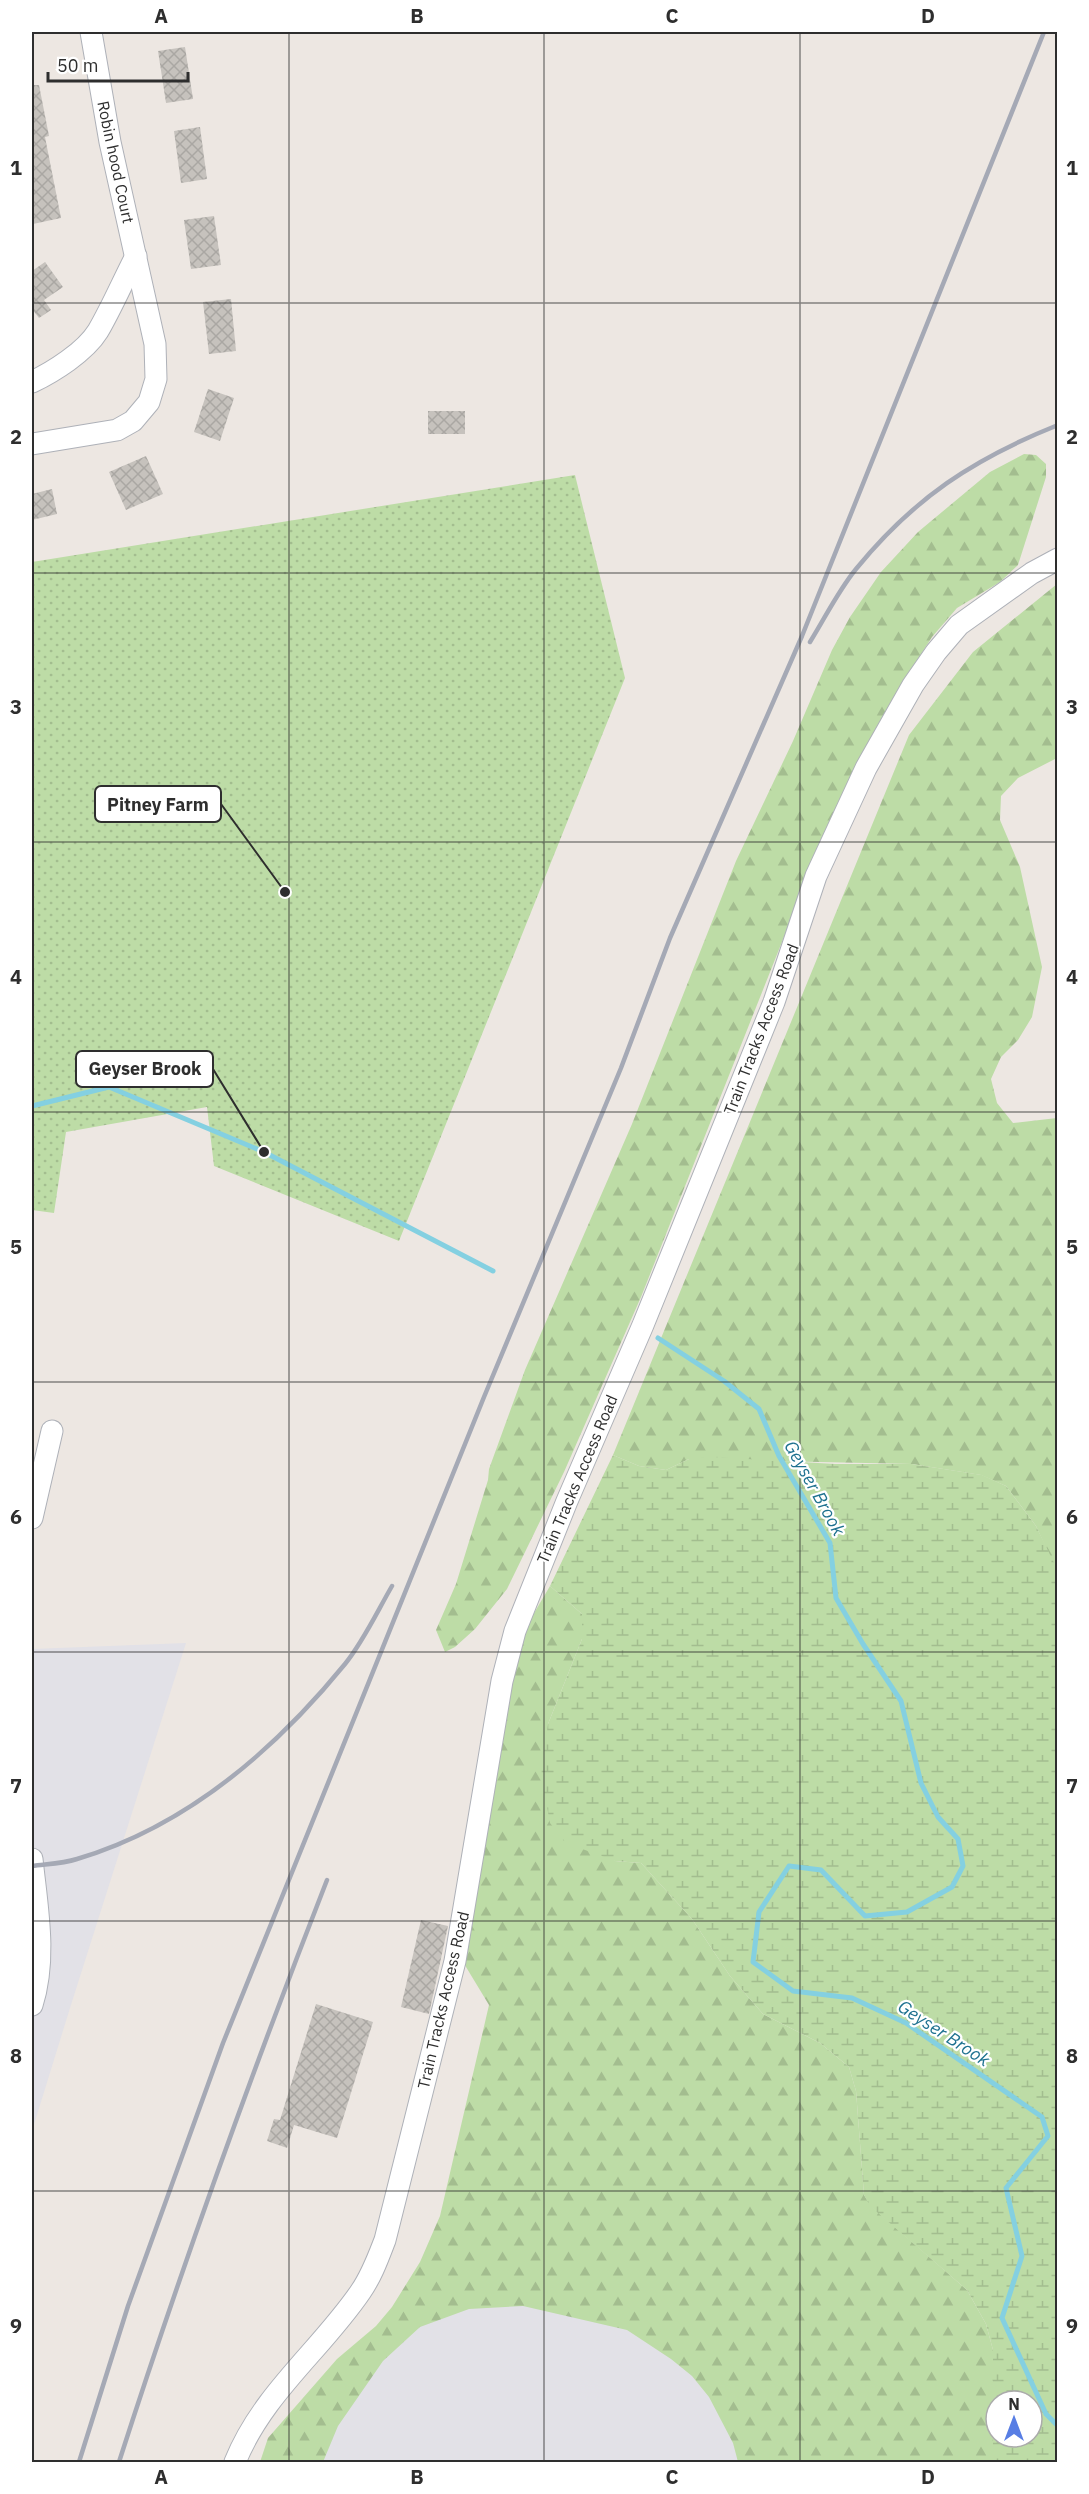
<svg xmlns="http://www.w3.org/2000/svg" width="1089" height="2494" font-family="'IBM Plex Sans',sans-serif">
<style>
.industrial{fill:#e2e1e7}
.grass{fill:url(#grass-dots)}
.forest{fill:url(#forest-firs)}
.wetland{fill:url(#wetland-marsh);fill-rule:evenodd}
.lines{fill:none;stroke-linecap:round;stroke-linejoin:round}
.stream{stroke:#84d0e1;stroke-width:5}
.building{fill:url(#building-cross-hatch)}
.minor-casing{stroke:#aeb1b8;stroke-width:23}
.minor{stroke:#fff;stroke-width:21}
.rail{stroke:#a5a9b5;stroke-width:4.5}
.grid{fill:none;stroke:#2e2e2e;stroke-width:1.5;stroke-opacity:0.55}
.labels{text-anchor:middle;dominant-baseline:central;stroke-width:4.5;stroke-linejoin:round;paint-order:stroke}
.street-label{font-size:16px;fill:#2e2e2e;stroke:#fff}
.water-label{font-size:18px;font-style:italic;fill:#1f7290;stroke:#fff}
.leader{fill:none;stroke:#2e2e2e;stroke-width:2}
.callout-dot{fill:#2e2e2e;stroke:#fff;stroke-width:2}
.callout{fill:#fff;stroke:#2e2e2e;stroke-width:2}
.callout-label{font-size:18px;text-anchor:middle;font-weight:bold;fill:#2e2e2e}
.neatline{fill:none;stroke:#2e2e2e;stroke-width:2}
.grid-label{font-size:20px;text-anchor:middle;font-weight:bold;fill:#2e2e2e}
</style>
<defs>
<pattern id="grass-dots" width="8" height="8" patternUnits="userSpaceOnUse" patternTransform="scale(1.5)"><rect width="8" height="8" fill="#bddca6"/><path d="M2 2h.1M6 6h.1" fill="none" stroke="#a3bd8f" stroke-width="1.8" stroke-linecap="round"/></pattern>
<pattern id="forest-firs" width="22" height="20" patternUnits="userSpaceOnUse" patternTransform="scale(1.5)"><rect width="22" height="20" fill="#bddca6"/><path d="M5 1l3.5 6h-7zM16 11l3.5 6h-7z" fill="#a3bd8f"/></pattern>
<pattern id="wetland-marsh" width="20" height="14" patternUnits="userSpaceOnUse" patternTransform="scale(1.5)"><rect width="20" height="14" fill="#bddca6"/><path d="M1 5h8M5 5V1M11 12h8M15 12V8" fill="none" stroke="#a3bd8f"/></pattern>
<pattern id="building-cross-hatch" width="8" height="8" patternUnits="userSpaceOnUse" patternTransform="scale(1.5)"><rect width="8" height="8" fill="#c6c2bd"/><path d="M0 0l8 8M0 8l8-8" fill="none" stroke="#aaa7a3"/></pattern>
</defs>
<rect width="100%" height="100%" fill="#ede7e2"/>
<!-- industrial -->
<g class="industrial">
<polygon points="186,1643 70,2008 32,2131 32,1649"/>
<polygon points="451,2256 753,2289 811,2462 309,2462"/>
</g>
<!-- grass -->
<polygon class="grass" points="575,475 625,678 399,1241 214,1166 207,1107 66,1132 54,1213 32,1210 32,562"/>
<!-- forest -->
<g class="forest">
<polygon points="1024,454 1036,455 1046,464 1046,477 1018,565 1000,582 957,608 932,637 897,692 801,894 641,1297 564,1472 507,1589 475,1629 455,1647 445,1652 436,1630 456,1584 488,1480 489,1469 525,1370 632,1124 736,861 793,741 832,650 850,617 881,572 918,532 990,472"/>
<polygon points="1057,584 1057,758 1018,778 1001,796 1000,820 1020,867 1042,967 1032,1017 1018,1040 1001,1057 991,1079 997,1103 1013,1123 1057,1118 1057,1572 1036,1526 1006,1486 981,1475 912,1464 689,1459 666,1470 639,1466 613,1455 909,735 973,652"/>
<polygon points="550,1586 582,1614 582,1639 548,1724 615,1861 641,1863 692,1919 730,1976 763,2014 820,2043 849,2067 856,2091 864,2195 871,2206 967,2290 986,2324 993,2350 993,2462 738,2462 733,2443 709,2397 692,2376 671,2359 627,2330 523,2306 469,2309 420,2327 383,2361 338,2426 323,2462 260,2462 268,2438 337,2359 376,2326 392,2307 420,2262 440,2216 489,2005 463,1962 507,1659"/>
</g>
<!-- wetland -->
<path class="wetland" d="M613,1455l26,11 27,4 23,-11 23,-2 123,7h77l70,11 24,11 30,40 21,43v893h-64v-112l-7,-26 -19,-34 -97,-84 -6,-11 -8,-104 -7,-24 -29,-24 -57,-29 -33,-38 -38,-57 -51,-56 -26,-2 -49,-18 -16,-20 -9,-49 7,-50 34,-85v-25l-32,-28zM996,2401h36v36h-36z"/>
<g class="lines">
<!-- stream -->
<g class="stream">
<polyline points="32,1106 109,1087 264,1152 493,1271"/>
<polyline points="658,1338 724,1381 759,1409 779,1456 830,1543 836,1598 863,1644 901,1701 921,1783 938,1817 958,1839 963,1866 952,1887 907,1912 865,1916 821,1870 789,1866 759,1912 753,1962 793,1991 852,1998 906,2023 1042,2117 1048,2136 1006,2188 1022,2256 1002,2318 1046,2414 1058,2426"/>
</g>
</g>
<!-- building -->
<g class="building">
<polygon points="185,47 193,99 166,103 158,51"/>
<polygon points="32,85 39,85 49,136 45,137 61,218 33,224 32,215"/>
<polygon points="200,127 207,179 181,183 174,131"/>
<polygon points="214,216 221,265 191,269 184,220"/>
<polygon points="45,262 63,287 44,300 51,310 39,318 32,309 32,271"/>
<polygon points="231,299 236,351 209,354 203,302"/>
<polygon points="208,389 234,398 220,441 194,432"/>
<rect x="428" y="411" width="37" height="23"/>
<polygon points="146,456 163,494 126,510 109,472"/>
<polygon points="52,489 57,514 32,520 32,494"/>
<polygon points="421,1920 448,1926 429,2014 401,2007"/>
<polygon points="316,2004 373,2022 337,2138 294,2125 287,2148 267,2141 274,2119 280,2120"/>
</g>
<g class="lines">
<defs>
<g id="minor">
<path d="M32,382c21,-10 53,-30 66,-51 14,-24 25,-50 38,-75"/>
<polyline points="32,444 117,430 133,421 149,402 156,379 155,344 110,142 91,32"/>
<polyline points="32,1518 52,1431"/>
<path d="M32,1859c5,48 15,99 0,146"/>
<path d="M235,2462c28,-69 86,-112 126,-171 11,-16 17,-33 24,-51l70,-279 47,-280 13,-50 52,-130 76,-176 131,-323 42,-126 50,-108 47,-83 23,-33 23,-27 73,-52 26,-14"/>
</g>
</defs>
<!-- minor casing -->
<use href="#minor" class="minor-casing"/>
<!-- minor -->
<use href="#minor" class="minor"/>
<!-- rail -->
<g class="rail">
<path d="M810,642c15,-24 28,-51 46,-73 58,-71 117,-110 202,-144"/>
<path d="M32,1866c14,-2 30,-2 45,-7 108,-32 197,-108 268,-195 18,-22 32,-52 47,-78"/>
<polyline points="79,2462 128,2306 223,2043 484,1397 621,1068 670,938 802,636 1044,32"/>
<path d="M119,2462c63,-196 133,-390 208,-582"/>
</g>
</g>
<!-- grid -->
<path class="grid" d="M289,32v2430M544,32v2430M800,32v2430M32,303h1026M32,573h1026M32,842h1026M32,1112h1026M32,1382h1026M32,1652h1026M32,1921h1026M32,2191h1026"/>
<g class="labels">
<!-- street labels -->
<g class="street-label">
<text transform="translate(116 162) rotate(78)">Robin hood Court</text>
<text transform="translate(761 1029) rotate(-69)">Train Tracks Access Road</text>
<text transform="translate(577 1479) rotate(-67)">Train Tracks Access Road</text>
<text transform="translate(443 2000) rotate(-77)">Train Tracks Access Road</text>
</g>
<!-- water labels -->
<g class="water-label">
<text transform="translate(815 1488) rotate(61)">Geyser Brook</text>
<text transform="translate(944 2033) rotate(33)">Geyser Brook</text>
</g>
</g>
<!-- callouts -->
<path class="leader" d="M285 892L221 804M264 1152L213 1069"/>
<g class="callout-dot">
<circle cx="285" cy="892" r="6"/>
<circle cx="264" cy="1152" r="6"/>
</g>
<g class="callout">
<rect x="95" y="786" width="126" height="36" rx="6"/>
<rect x="76" y="1051" width="137" height="36" rx="6"/>
</g>
<g class="callout-label">
<text x="158" y="811">Pitney Farm</text>
<text x="145" y="1075">Geyser Brook</text>
</g>
<!-- border -->
<rect width="1089" height="2494" fill="none" stroke="#ffffff" stroke-width="66"/>
<!-- north arrow -->
<g transform="translate(1014 2419)"><circle r="28" fill="#ffffff" stroke="#ababab" stroke-width="1.5"/>
<path d="M0-4.5L10 22L0 15L-10 22Z" fill="#587ee4"/>
<text y="-9" font-size="16" font-weight="bold" text-anchor="middle" fill="#2e2e2e">N</text>
</g>
<!-- scale -->
<path d="M48 72v9h140v-9" fill="none" stroke="#2e2e2e" stroke-width="3"/>
<text x="57" y="72" font-size="18" fill="#2e2e2e" stroke="#ffffff" stroke-width="4.5" paint-order="stroke">50 m</text>
<rect x="33" y="33" width="1023" height="2428" class="neatline"/>
<g class="grid-label">
<text x="161" y="23">A</text>
<text x="417" y="23">B</text>
<text x="672" y="23">C</text>
<text x="928" y="23">D</text>
<text x="16" y="175">1</text>
<text x="1072" y="175">1</text>
<text x="16" y="444">2</text>
<text x="1072" y="444">2</text>
<text x="16" y="714">3</text>
<text x="1072" y="714">3</text>
<text x="16" y="984">4</text>
<text x="1072" y="984">4</text>
<text x="16" y="1254">5</text>
<text x="1072" y="1254">5</text>
<text x="16" y="1524">6</text>
<text x="1072" y="1524">6</text>
<text x="16" y="1793">7</text>
<text x="1072" y="1793">7</text>
<text x="16" y="2063">8</text>
<text x="1072" y="2063">8</text>
<text x="16" y="2333">9</text>
<text x="1072" y="2333">9</text>
<text x="161" y="2484">A</text>
<text x="417" y="2484">B</text>
<text x="672" y="2484">C</text>
<text x="928" y="2484">D</text>
</g>
</svg>
